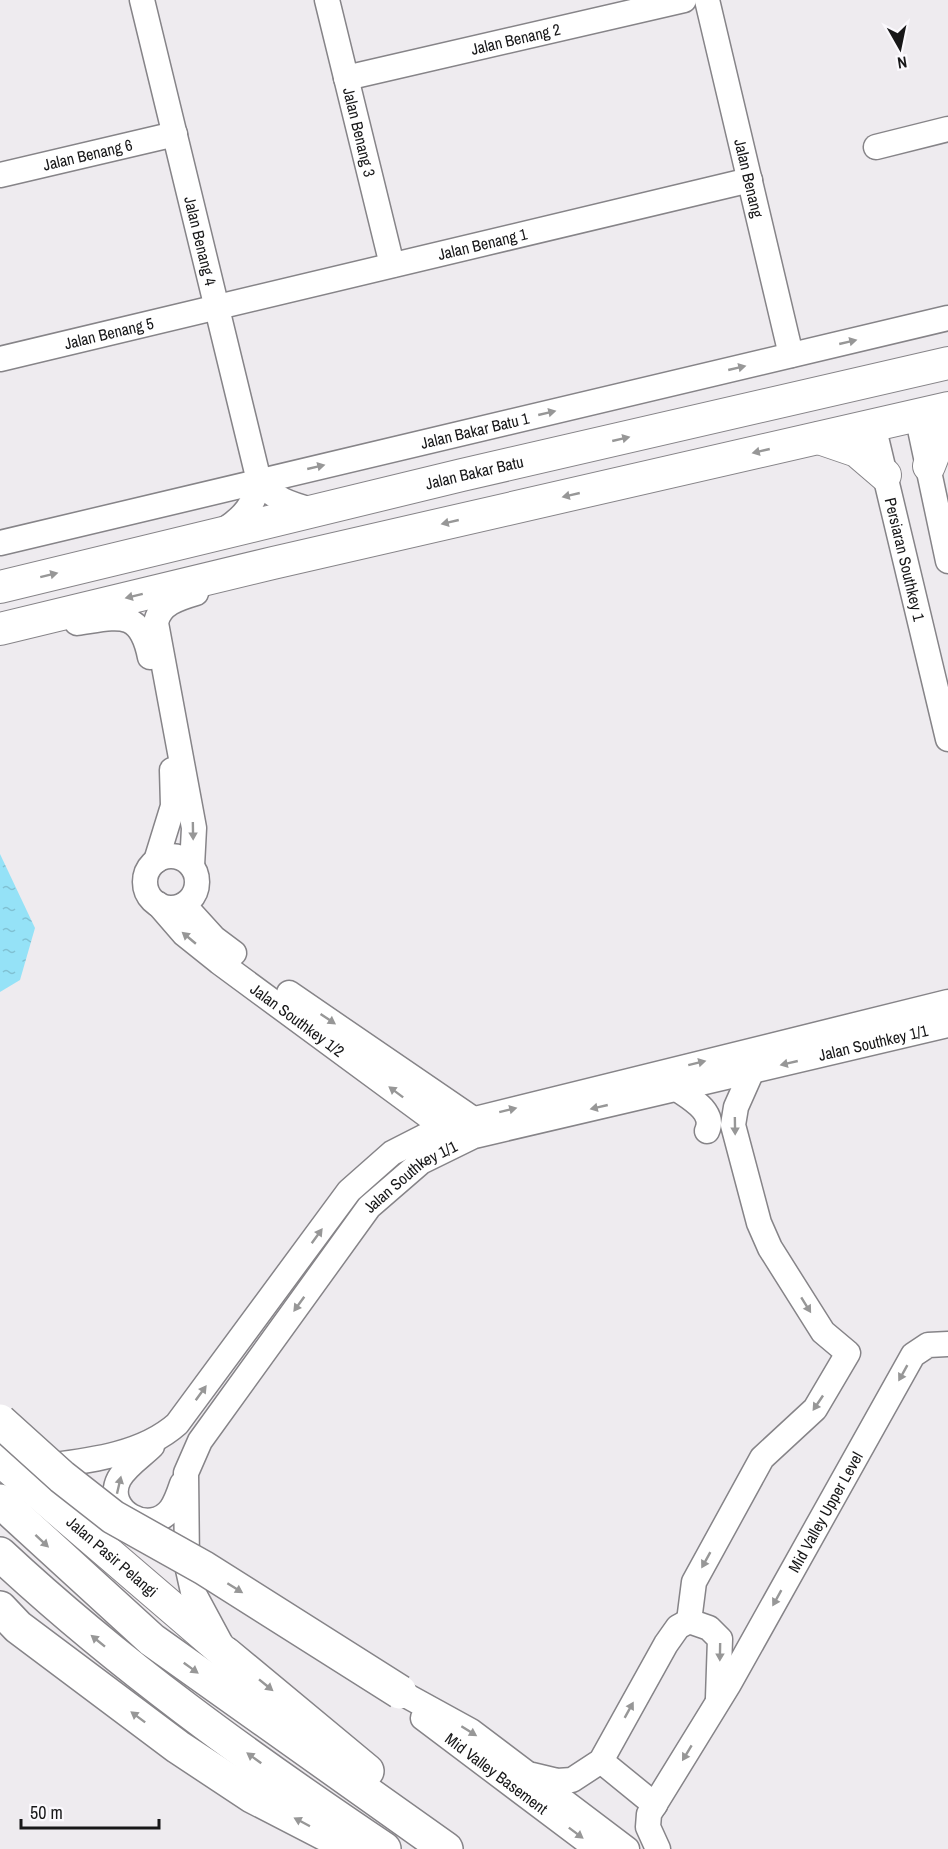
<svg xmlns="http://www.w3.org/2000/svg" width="948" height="1849" font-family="'Archivo Narrow',sans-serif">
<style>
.water{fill:url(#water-ripples)}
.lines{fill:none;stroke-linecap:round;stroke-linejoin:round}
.minor-casing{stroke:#868488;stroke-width:27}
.major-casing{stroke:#868488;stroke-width:34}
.highway-casing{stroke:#868488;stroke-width:36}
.minor{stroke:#fff;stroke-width:24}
.major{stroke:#fff;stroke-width:32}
.highway{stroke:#fff;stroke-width:33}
.highway-bridge-casing{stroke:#868488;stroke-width:36;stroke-linecap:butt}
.highway-bridge{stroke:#fff;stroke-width:33}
.oneway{fill:#979797}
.labels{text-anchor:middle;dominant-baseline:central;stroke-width:6;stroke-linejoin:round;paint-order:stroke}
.street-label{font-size:16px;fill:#171718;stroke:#fbf9fd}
</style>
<defs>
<pattern id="water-ripples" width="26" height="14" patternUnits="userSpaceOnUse" patternTransform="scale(1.5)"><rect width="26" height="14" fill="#95e2f7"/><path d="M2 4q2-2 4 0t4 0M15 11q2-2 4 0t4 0" fill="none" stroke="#80c1d3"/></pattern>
</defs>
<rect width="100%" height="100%" fill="#eeebef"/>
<!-- water -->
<polygon class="water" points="0,854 35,928 20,980 0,992"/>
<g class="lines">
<defs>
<g id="minor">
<path id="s1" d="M142,0l117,481c15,18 31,23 53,29"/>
<path id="s2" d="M327,0l65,265"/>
<path id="s3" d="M707,0l84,355"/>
<path id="s4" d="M346,78l338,-78"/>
<polyline points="876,147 948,129"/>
<path id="s5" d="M0,175l175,-41"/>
<path id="s6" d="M0,359l750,-179"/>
<polyline points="917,415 948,561"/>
<path id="s7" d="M873,425l75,314"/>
<path d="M224,530c20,-13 30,-25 35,-49"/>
<path id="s8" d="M0,543l948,-225"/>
<path d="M77,623c41,-6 63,-15 73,34"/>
<circle cx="171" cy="882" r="26"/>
<polyline points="156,861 173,806 172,770"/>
<path d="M192,866l2,-38 -38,-205c3,-19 23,-25 40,-30"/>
<path id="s9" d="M158,904l26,30 35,28 224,165"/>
<polyline points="184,905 214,938 234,953"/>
<polyline points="289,993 473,1119"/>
<path d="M677,1089c13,9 39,23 30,42"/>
<path d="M152,1446c-10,10 -26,20 -33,33 -16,31 31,58 52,30 5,-7 8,-16 11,-25"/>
<path d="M39,1467c46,-6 102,-11 138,-43l172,-233 43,-38 51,-26 505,-125"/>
<polyline points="689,1621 694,1582 762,1458 815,1409 848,1353 823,1332 770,1248 759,1223 733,1125 736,1107 752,1071"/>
<path id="s10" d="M221,1644l-28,-52 -6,-27 -1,-92 14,-32 169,-234 52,-45 53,-26 474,-111"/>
<polyline points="400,1692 471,1731 627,1849"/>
<path id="s11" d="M423,1718l174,131"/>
<polyline points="601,1761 655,1805"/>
<polyline points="532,1775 557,1781 572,1780 601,1761 666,1644 678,1627 689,1621 709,1628 720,1639 718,1698"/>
<path id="s12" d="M658,1849l-10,-22 1,-13 80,-130 184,-329 15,-10 20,-1"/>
</g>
<g id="major">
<polyline points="819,438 857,451 885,475"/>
<polyline points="929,466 939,440 948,429"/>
<path id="s13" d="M0,587l462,-112 486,-112"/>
<polyline points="0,629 273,563 948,408"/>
<path id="s14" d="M0,1460l226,194"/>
</g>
<g id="highway">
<polyline points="0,1501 152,1640 446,1849"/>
<path d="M0,1554c118,110 250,205 384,295"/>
<polyline points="0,1608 18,1627 178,1747 252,1796 347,1845"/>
<polyline points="226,1654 367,1771"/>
</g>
</defs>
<!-- minor casing -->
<use href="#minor" class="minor-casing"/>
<!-- major casing -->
<use href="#major" class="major-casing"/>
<!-- highway casing -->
<use href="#highway" class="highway-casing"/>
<!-- minor -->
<use href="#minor" class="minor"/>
<!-- major -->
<use href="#major" class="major"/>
<!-- highway -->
<use href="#highway" class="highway"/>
<defs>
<polyline id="highway-bridge" points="0,1421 62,1477 113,1517 204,1568 400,1692"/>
</defs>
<!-- highway-bridge casing -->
<use href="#highway-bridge" class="highway-bridge-casing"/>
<!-- highway-bridge -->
<use href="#highway-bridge" class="highway-bridge"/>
</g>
<!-- one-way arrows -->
<defs><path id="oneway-solid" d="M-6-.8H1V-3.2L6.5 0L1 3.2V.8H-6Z" transform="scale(1.5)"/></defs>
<g class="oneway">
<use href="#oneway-solid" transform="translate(848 342) rotate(-13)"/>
<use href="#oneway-solid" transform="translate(737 368) rotate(-13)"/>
<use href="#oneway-solid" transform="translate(547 413) rotate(-13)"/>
<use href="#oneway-solid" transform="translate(621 439) rotate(-13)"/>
<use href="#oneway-solid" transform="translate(761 451) rotate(167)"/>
<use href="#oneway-solid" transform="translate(316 467) rotate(-13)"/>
<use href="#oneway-solid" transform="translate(571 495) rotate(167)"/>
<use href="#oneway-solid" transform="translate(450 522) rotate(167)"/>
<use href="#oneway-solid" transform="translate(49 575) rotate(-14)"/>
<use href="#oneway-solid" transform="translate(134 596) rotate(166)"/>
<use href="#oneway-solid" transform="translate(193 831) rotate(89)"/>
<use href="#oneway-solid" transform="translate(189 938) rotate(-140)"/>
<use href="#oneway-solid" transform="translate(328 1019) rotate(34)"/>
<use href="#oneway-solid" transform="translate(697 1063) rotate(-14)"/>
<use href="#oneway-solid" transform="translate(789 1063) rotate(167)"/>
<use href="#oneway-solid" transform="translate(396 1092) rotate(-143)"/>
<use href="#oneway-solid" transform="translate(599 1107) rotate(167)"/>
<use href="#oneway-solid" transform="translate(508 1110) rotate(-14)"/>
<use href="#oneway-solid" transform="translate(735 1126) rotate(89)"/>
<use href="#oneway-solid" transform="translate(317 1236) rotate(-54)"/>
<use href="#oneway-solid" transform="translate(299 1304) rotate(126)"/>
<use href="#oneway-solid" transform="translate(806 1305) rotate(58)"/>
<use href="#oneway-solid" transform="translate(903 1373) rotate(119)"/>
<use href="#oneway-solid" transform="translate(201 1393) rotate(-54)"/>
<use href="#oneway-solid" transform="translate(818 1403) rotate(124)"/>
<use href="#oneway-solid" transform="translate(119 1485) rotate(-77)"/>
<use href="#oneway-solid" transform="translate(42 1541) rotate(43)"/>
<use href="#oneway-solid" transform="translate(706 1560) rotate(119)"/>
<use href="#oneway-solid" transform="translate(235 1588) rotate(32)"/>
<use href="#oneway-solid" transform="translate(777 1598) rotate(119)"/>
<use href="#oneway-solid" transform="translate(98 1641) rotate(-141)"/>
<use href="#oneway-solid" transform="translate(720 1652) rotate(91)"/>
<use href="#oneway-solid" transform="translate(191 1668) rotate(36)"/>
<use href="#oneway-solid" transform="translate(266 1685) rotate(39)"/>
<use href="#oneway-solid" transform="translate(629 1710) rotate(-61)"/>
<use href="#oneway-solid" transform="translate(138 1717) rotate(-143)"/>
<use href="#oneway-solid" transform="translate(469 1731) rotate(32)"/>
<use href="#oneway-solid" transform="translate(687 1753) rotate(121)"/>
<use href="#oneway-solid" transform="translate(254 1758) rotate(-144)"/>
<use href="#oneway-solid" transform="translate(302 1822) rotate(-152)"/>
<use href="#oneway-solid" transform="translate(576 1833) rotate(37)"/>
</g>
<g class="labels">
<!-- street labels -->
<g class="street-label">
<text stroke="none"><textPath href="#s4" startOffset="174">Jalan Benang 2</textPath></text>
<text stroke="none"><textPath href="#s2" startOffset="136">Jalan Benang 3</textPath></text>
<text stroke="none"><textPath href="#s5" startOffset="90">Jalan Benang 6</textPath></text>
<text stroke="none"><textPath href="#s3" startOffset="183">Jalan Benang</textPath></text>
<text stroke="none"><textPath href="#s1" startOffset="248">Jalan Benang 4</textPath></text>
<text stroke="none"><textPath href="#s6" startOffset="496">Jalan Benang 1</textPath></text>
<text stroke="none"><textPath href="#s6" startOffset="112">Jalan Benang 5</textPath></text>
<text stroke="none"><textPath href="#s8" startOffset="488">Jalan Bakar Batu 1</textPath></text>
<text stroke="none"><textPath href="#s13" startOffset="488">Jalan Bakar Batu</textPath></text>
<text stroke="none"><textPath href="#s7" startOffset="138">Persiaran Southkey 1</textPath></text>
<text stroke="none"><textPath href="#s9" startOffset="182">Jalan Southkey 1/2</textPath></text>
<text stroke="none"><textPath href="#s10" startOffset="1040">Jalan Southkey 1/1</textPath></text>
<text stroke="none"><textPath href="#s10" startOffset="554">Jalan Southkey 1/1</textPath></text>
<text stroke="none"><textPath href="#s12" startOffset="387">Mid Valley Upper Level</textPath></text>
<text stroke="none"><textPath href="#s14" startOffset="148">Jalan Pasir Pelangi</textPath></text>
<text stroke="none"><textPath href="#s11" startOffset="92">Mid Valley Basement</textPath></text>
</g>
</g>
<!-- north arrow -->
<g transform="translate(900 48) rotate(171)" stroke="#fbf9fd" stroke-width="4.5" paint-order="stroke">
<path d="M0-4.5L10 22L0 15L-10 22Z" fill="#171718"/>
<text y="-9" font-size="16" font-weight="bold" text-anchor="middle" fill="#171718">N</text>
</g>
<!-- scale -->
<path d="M21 1819v9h138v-9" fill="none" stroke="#171718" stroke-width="3"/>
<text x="30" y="1819" font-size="18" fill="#171718" stroke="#fbf9fd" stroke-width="4.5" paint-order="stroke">50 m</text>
</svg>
